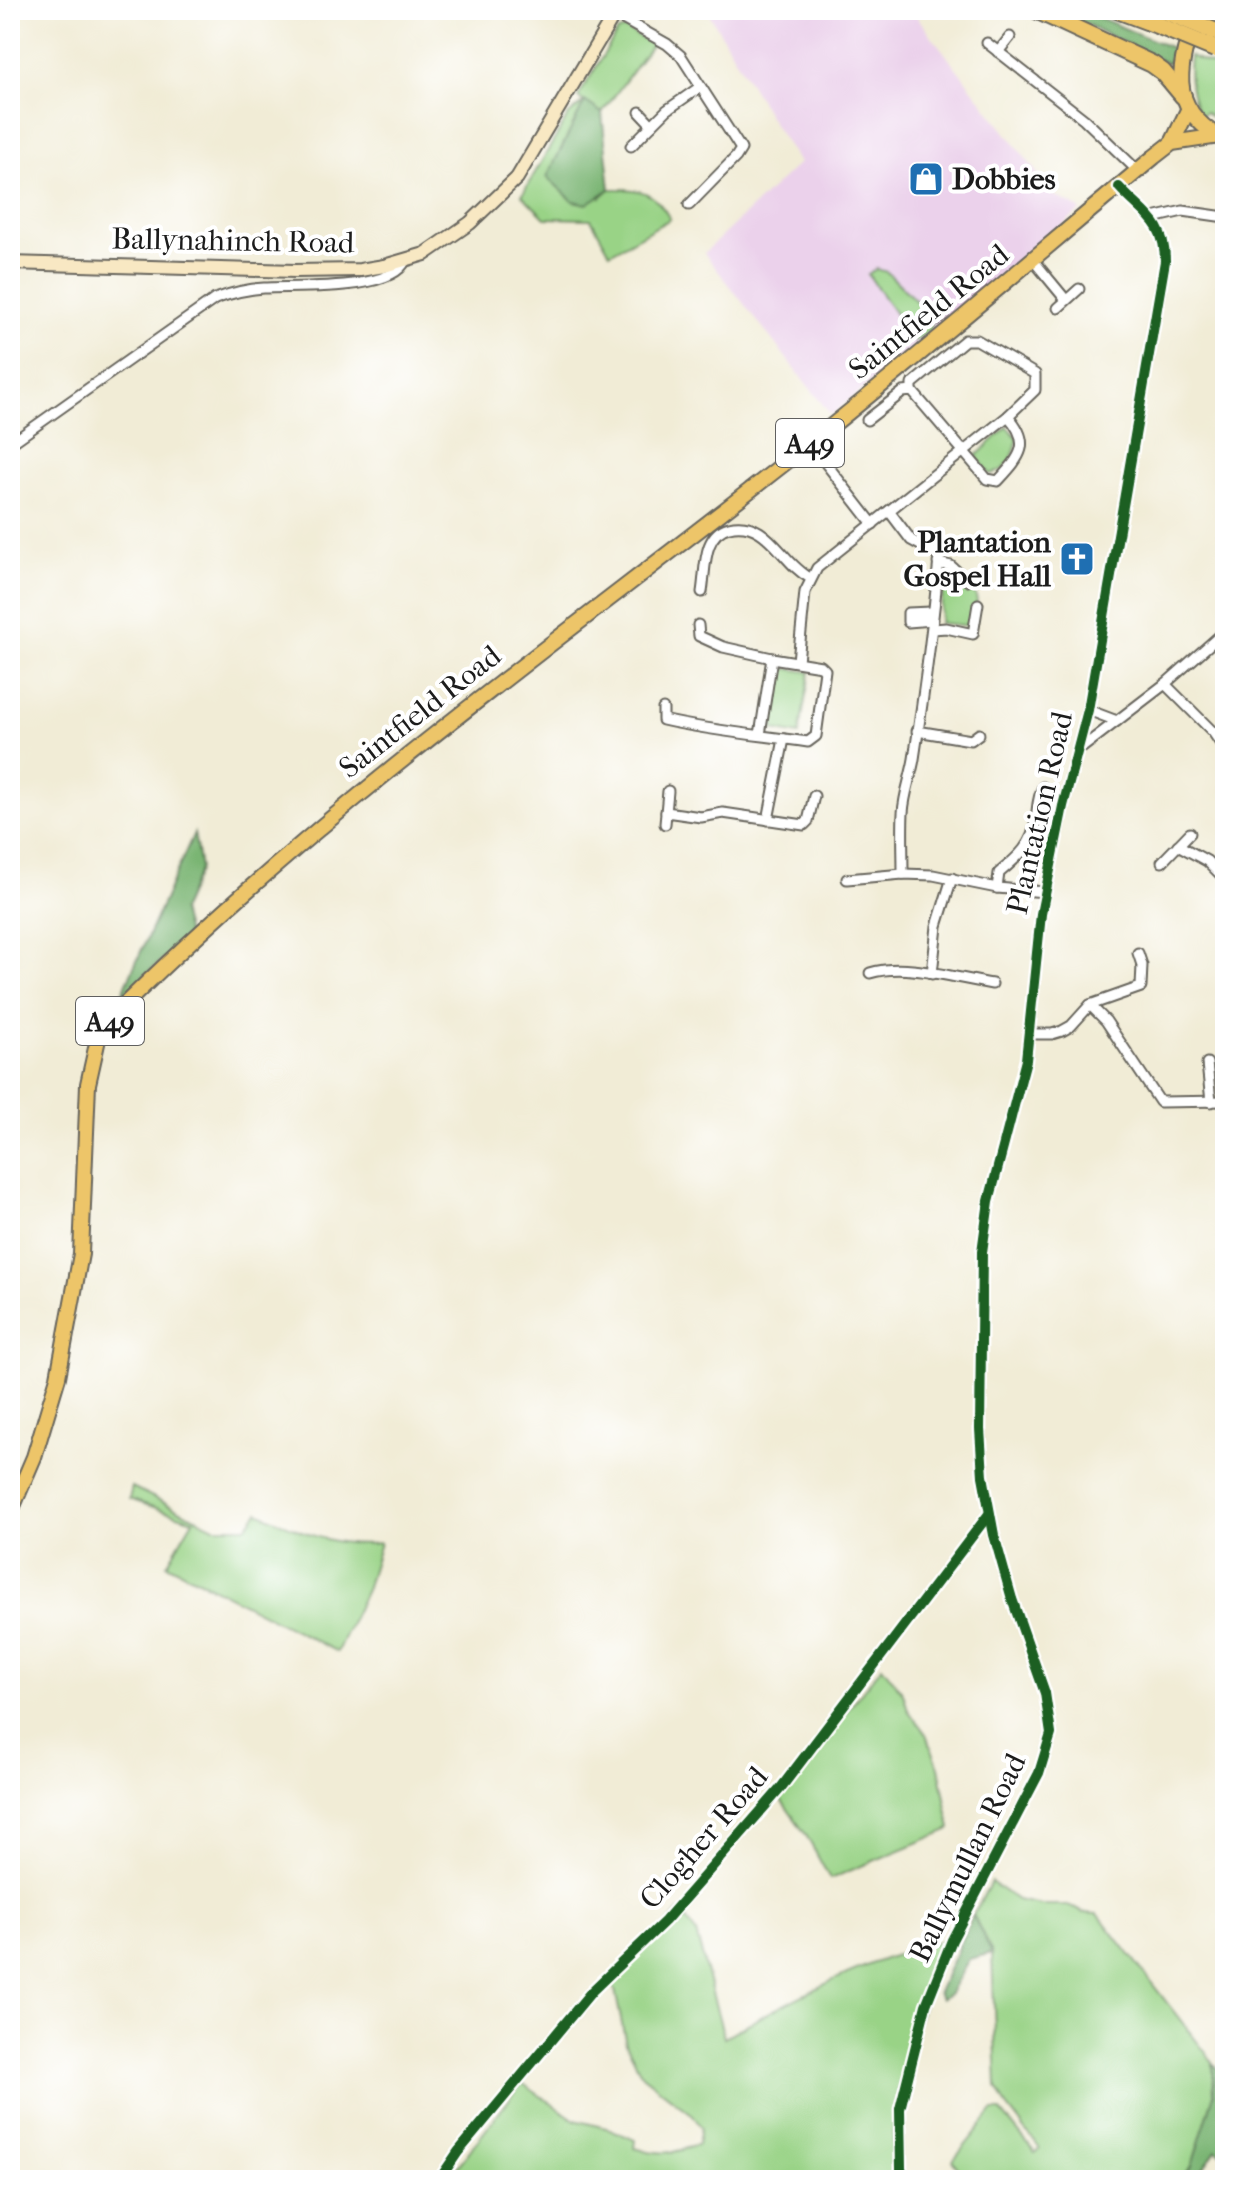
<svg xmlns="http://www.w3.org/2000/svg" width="1235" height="2190" font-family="'IM FELL French Canon',serif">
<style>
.built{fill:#ebd1eb}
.green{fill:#99d386;stroke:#5a7851;stroke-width:2}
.forest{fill:#7ab573;stroke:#4b6848;stroke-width:2}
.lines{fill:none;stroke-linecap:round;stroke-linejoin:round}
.street-casing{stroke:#67655d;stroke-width:13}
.secondary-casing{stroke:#67655d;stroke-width:16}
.primary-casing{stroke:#67655d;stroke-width:18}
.highway-casing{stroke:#67655d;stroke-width:20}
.street{stroke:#fff;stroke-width:9}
.secondary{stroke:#f8e8c3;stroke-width:12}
.primary{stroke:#edc569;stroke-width:14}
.highway{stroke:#edc569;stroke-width:16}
.highway-bridge-casing{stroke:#67655d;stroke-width:20;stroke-linecap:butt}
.highway-bridge{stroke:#edc569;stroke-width:16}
.cycleway-casing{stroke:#fff;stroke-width:15}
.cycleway{stroke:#1b5e20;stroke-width:10}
.labels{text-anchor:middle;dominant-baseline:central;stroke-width:8;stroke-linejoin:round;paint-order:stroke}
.shield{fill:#fff;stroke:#606060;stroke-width:2}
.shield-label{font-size:28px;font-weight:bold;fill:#1c1c1c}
.poi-label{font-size:30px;font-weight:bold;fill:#1c1c1c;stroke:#fff;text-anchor:start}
.street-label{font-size:30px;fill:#1c1c1c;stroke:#fff}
</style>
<rect width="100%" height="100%" fill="#fff"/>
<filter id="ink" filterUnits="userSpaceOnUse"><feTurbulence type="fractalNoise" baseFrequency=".0125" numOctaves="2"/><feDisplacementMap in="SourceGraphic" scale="16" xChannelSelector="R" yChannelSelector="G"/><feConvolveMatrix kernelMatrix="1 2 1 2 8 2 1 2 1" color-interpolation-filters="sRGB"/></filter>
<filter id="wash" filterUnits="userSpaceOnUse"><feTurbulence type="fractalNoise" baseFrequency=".006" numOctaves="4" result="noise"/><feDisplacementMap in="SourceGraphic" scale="32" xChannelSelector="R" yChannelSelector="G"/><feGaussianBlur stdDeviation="1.8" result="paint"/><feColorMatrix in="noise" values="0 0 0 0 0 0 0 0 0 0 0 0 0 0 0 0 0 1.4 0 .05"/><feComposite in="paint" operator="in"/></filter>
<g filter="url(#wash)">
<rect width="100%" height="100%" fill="#f1ecd6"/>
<!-- built -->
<polygon class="built" points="707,10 917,10 914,13 1054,195 1081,210 831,415 704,253 799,163 770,118"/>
<!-- green -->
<g class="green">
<path d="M625,29l27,15 -50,69 -17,-11 16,95 9,-8c30,-1 45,2 60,30l-60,34 -19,-34 -46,-1 -23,-23 46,-79 16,-14 -6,-5 40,-66z"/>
<path d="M1190,56l35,14v56l-20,-14 -5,4c-10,-21 -12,-37 -10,-60z"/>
<polygon points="876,269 887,272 933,318 931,329 914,342 868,274"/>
<path d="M1007,427l11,11c-4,17 -8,33 -28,36l-14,-18z"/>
<polygon points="945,567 969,585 971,592 975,593 977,601 970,626 940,623"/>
<polygon points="783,668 810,672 799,735 773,730"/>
<path d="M132,1487l82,40h32l12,-15c44,19 72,36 122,31l-14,47 -29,62 -170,-88 26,-44 -64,-21z"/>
<polygon points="882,1666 903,1693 908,1710 926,1734 939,1767 951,1829 830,1879 806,1835 779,1797"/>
<polygon points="991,1882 1017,1900 1041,1905 1068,1905 1083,1913 1098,1914 1213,2062 1214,2094 1192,2166 1179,2180 966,2180 953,2161 993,2111 1001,2111 1035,2153 1040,2149 1006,2105 997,2087 992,1953 973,1915"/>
<path d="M680,1911l16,22 28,104c73,-40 143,-79 225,-97 -28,64 -70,170 -51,240h-451l75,-97 53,37 35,9 25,11 -1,8c24,6 41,7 64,-4l3,-17 -8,-12 -51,-40 -16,-31 -11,-54 -5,-7z"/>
</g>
<!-- forest -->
<g class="forest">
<polygon points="1057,10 1081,10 1172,48 1168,64"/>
<polygon points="585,101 602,113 610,189 587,204 573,201 547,177"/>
<polygon points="194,833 200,868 181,911 188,938 121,996"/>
<polygon points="973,1915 992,1953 969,1959 950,1994 941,1999 938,1992"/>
<polygon points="1213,2062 1225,2078 1225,2156 1216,2150 1195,2180 1179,2180 1192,2166 1214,2094"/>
</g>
</g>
<g filter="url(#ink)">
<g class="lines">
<defs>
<g id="street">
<polyline points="614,14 667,44 681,56 741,149 736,157 689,205"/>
<polyline points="987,43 1084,119 1138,171"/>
<polyline points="998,52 1010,37"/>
<polyline points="640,112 652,125"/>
<polyline points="631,146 667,110 700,87"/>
<polyline points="1153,218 1183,211 1225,217"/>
<polyline points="1033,260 1066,300"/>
<polyline points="1058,308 1079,289"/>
<path d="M867,420l36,-28 9,-1 75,88 11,2c22,-24 35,-37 10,-65"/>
<polyline points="810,443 873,524"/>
<path d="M10,444l205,-145c16,-6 32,-10 49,-11 29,-2 128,4 141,-27"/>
<path d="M889,511l22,29 24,13 4,6c-6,66 -15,134 -25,200 -3,18 -10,35 -11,54 -1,20 0,41 0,61"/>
<polyline points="938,563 951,566 968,581"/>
<path d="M702,592c4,-23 0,-58 27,-65 39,-9 52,36 81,51"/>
<polyline points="931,612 908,613 908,622 933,620"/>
<polyline points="698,625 699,636 723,647 772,658"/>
<polyline points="933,629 946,628 973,634 978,604"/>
<polyline points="798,661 805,592 817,568 1008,416 1035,390 1035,374 977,340 965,340 912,384 912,391"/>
<polyline points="1165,684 1213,732 1225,750"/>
<path d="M663,709v11c48,11 96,15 145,22l8,-6 9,-66 -4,-4 -49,-8 -12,77"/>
<polyline points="1088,710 1117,721"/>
<polyline points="917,731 971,740 979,734"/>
<polyline points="1079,750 1165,684 1225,631"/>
<polyline points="666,812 701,817 723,813 804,825 808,821 814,796"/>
<polyline points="768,820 784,739"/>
<polyline points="665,824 668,791"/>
<polyline points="1178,845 1207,861 1225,879"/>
<polyline points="1162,862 1190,833"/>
<polyline points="847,879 903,874 933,875 997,888 1045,892"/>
<path d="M997,888l2,-15c19,-16 34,-28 37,-54 2,-12 1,-20 7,-32"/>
<path d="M870,973c35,-11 85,5 122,11"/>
<polyline points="932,974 937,926 952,878"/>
<polyline points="1090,1005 1106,1021 1160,1102 1225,1101"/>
<polyline points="1030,1034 1052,1034 1062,1031 1071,1026 1090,1005 1141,987 1142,965 1138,953"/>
<polyline points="1207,1063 1211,1102"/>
<polyline points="439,2180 458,2152 592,1991 665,1921 780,1789 989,1514"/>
<path d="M905,2180l-4,-11 -1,-60 26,-104 26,-65 87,-167 12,-39 -6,-41 -33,-94 -18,-64 -11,-59 -3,-47 2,-177 7,-51 37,-141 15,-146 22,-108 25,-96 77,-449c0,-41 -22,-47 -46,-74"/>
</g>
<polyline id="secondary" points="10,263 295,271 360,270 384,266 425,254 470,223 517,178 617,10"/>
<g id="primary">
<path d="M1197,10c-16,50 -33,94 21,126"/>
<polyline points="1172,143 1188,110"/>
<path d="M10,1513l24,-56 24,-80 23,-123 7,-170 10,-45 13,-21c214,-214 462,-387 698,-574 117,-93 230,-191 345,-287l18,-14 47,-7"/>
</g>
<g id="highway">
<polyline points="1036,10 1152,64 1163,72 1183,96"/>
<polyline points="1117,10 1157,25"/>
</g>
</defs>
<!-- street casing -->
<use href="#street" class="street-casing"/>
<!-- secondary casing -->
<use href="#secondary" class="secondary-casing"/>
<!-- primary casing -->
<use href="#primary" class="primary-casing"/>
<!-- highway casing -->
<use href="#highway" class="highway-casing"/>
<!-- street -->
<use href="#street" class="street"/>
<!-- secondary -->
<use href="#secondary" class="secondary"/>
<!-- primary -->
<use href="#primary" class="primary"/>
<!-- highway -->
<use href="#highway" class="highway"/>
<defs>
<g id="highway-bridge">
<polyline points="1163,10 1221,34"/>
<polyline points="1157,25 1215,49"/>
</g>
</defs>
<!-- highway-bridge casing -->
<use href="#highway-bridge" class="highway-bridge-casing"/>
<!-- highway-bridge -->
<use href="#highway-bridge" class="highway-bridge"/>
<defs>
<g id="cycleway">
<polyline points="439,2180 458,2152 592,1991 665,1921 780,1789 989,1514"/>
<path d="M905,2180l-4,-11 -1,-60 26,-104 26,-65 87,-167 12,-39 -6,-41 -33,-94 -18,-64 -11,-59 -3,-47 2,-177 7,-51 37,-141 15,-146 22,-108 25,-96 77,-449c0,-41 -22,-47 -46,-74"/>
</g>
</defs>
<!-- cycleway casing -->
<use href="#cycleway" class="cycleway-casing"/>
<!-- cycleway -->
<use href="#cycleway" class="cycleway"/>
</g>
</g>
<!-- icons -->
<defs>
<symbol id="shop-square" viewBox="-11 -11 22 22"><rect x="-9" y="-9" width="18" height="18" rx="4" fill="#1f6fb2" stroke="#fff"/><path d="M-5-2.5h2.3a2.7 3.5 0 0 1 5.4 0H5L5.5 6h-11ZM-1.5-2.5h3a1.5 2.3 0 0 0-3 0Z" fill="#fff"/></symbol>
<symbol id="church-square" viewBox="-11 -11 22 22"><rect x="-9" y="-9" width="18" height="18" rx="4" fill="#1f6fb2" stroke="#fff"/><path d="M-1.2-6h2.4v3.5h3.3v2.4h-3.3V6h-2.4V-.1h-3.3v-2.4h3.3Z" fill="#fff"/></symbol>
</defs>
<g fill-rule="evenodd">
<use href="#shop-square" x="906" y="159" width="40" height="40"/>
<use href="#church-square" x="1057" y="539" width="40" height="40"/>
</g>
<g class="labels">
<!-- shield labels -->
<g class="shield">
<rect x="776" y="419" width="68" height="48" rx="6"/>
<rect x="76" y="997" width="68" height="48" rx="6"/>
</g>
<g class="shield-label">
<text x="810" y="443">A49</text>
<text x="110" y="1021">A49</text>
</g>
<!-- poi labels -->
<g class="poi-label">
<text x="952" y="179">Dobbies</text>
<text x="1051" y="542" text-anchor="end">Plantation<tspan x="1051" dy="34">Gospel Hall</tspan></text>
</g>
<!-- street labels -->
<g class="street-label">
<text transform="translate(233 241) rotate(1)">Ballynahinch Road</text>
<text transform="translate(929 312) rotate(-39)">Saintfield Road</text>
<text transform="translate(420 712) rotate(-38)">Saintfield Road</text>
<text transform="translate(1040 813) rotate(-77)">Plantation Road</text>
<text transform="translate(704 1838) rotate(-49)">Clogher Road</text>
<text transform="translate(968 1858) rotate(-64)">Ballymullan Road</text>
</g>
</g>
<!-- margin -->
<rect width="1235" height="2190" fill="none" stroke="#fff" stroke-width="40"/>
</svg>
